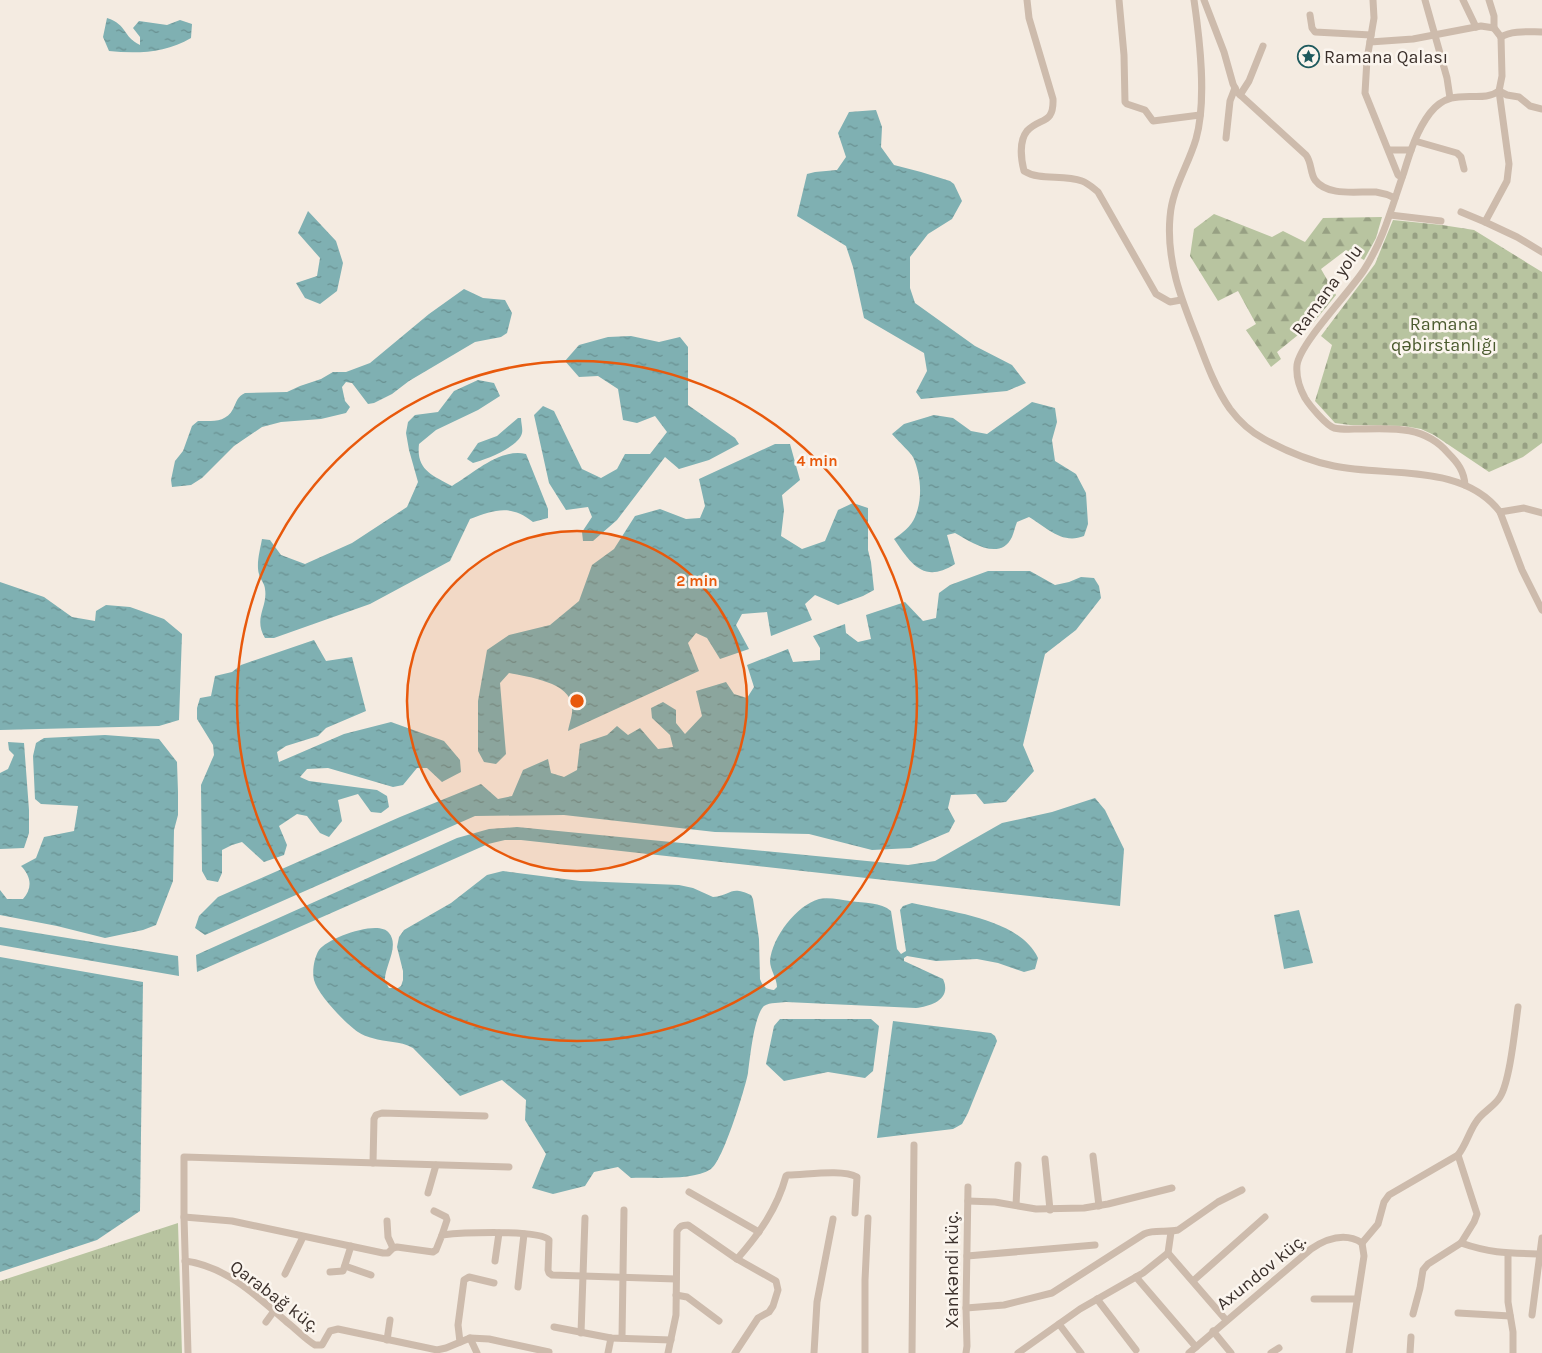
<svg xmlns="http://www.w3.org/2000/svg" width="1542" height="1353" font-family="Karla,sans-serif">
<style>
.grass{fill:url(#grass-tufts)}
.forest{fill:url(#forest-firs)}
.cemetery{fill:url(#cemetery-stones)}
.water{fill:url(#water-ripples)}
.lines{fill:none;stroke-linecap:round;stroke-linejoin:round}
.minor{stroke:#cdbbac;stroke-width:7}
.ring{fill:none;stroke:#e8590c;stroke-width:2.5}
.labels{text-anchor:middle;dominant-baseline:central;stroke-width:5;stroke-linejoin:round;paint-order:stroke}
.poi-label{font-size:18px;fill:#3b302b;stroke:#fbf5ee;text-anchor:start}
.street-label{font-size:18px;fill:#3b302b;stroke:#fbf5ee}
.park-label{font-size:18px;fill:#4a5a2e;stroke:#fbf5ee}
.centre{fill:#e8590c;stroke:#fbf5ee;stroke-width:2.5}
.ring-label{font-size:15px;text-anchor:middle;font-weight:bold;fill:#e8590c;stroke:#fbf5ee;stroke-width:5;stroke-linejoin:round;paint-order:stroke}
</style>
<defs>
<pattern id="grass-tufts" width="24" height="20" patternUnits="userSpaceOnUse" patternTransform="scale(1.25)"><rect width="24" height="20" fill="#b8c4a0"/><path d="M3 7l-1-3M5 7V3M7 7l1-3M15 17l-1-3M17 17v-4M19 17l1-3" fill="none" stroke="#97a083"/></pattern>
<pattern id="forest-firs" width="22" height="20" patternUnits="userSpaceOnUse" patternTransform="scale(1.25)"><rect width="22" height="20" fill="#b8c4a0"/><path d="M5 1l3.5 6h-7zM16 11l3.5 6h-7z" fill="#97a083"/></pattern>
<pattern id="cemetery-stones" width="16" height="16" patternUnits="userSpaceOnUse" patternTransform="scale(1.25)"><rect width="16" height="16" fill="#b8c4a0"/><path d="M2 7V4a2 2 0 0 1 4 0v3zM10 15v-3a2 2 0 0 1 4 0v3z" fill="#97a083"/></pattern>
<pattern id="water-ripples" width="26" height="14" patternUnits="userSpaceOnUse" patternTransform="scale(1.25)"><rect width="26" height="14" fill="#7fb0b2"/><path d="M2 4q2-2 4 0t4 0M15 11q2-2 4 0t4 0" fill="none" stroke="#699091"/></pattern>
</defs>
<rect width="100%" height="100%" fill="#f4ebe1"/>
<!-- grass -->
<polygon class="grass" points="178,1223 182,1353 0,1353 0,1281"/>
<!-- forest -->
<polygon class="forest" points="1214,214 1272,237 1283,231 1305,242 1323,218 1382,217 1376,238 1364,260 1346,250 1321,269 1336,295 1314,322 1277,352 1281,359 1271,367 1246,330 1256,324 1238,291 1218,301 1190,256 1194,229"/>
<!-- cemetery -->
<polygon class="cemetery" points="1393,220 1442,225 1474,230 1542,272 1542,443 1523,457 1489,472 1434,435 1421,429 1404,426 1350,425 1335,423 1315,401 1332,345 1321,336 1375,264"/>
<!-- water -->
<g class="water">
<path d="M107,18c21,7 15,18 33,27v-8l-7,-9 6,-7 28,4 13,-5 12,4 -1,14c-25,15 -54,16 -82,13l-6,-14z"/>
<polygon points="876,110 882,127 881,147 894,165 921,172 950,181 954,184 962,201 952,219 928,234 910,257 910,288 915,303 975,346 1012,365 1026,383 1007,391 921,399 916,392 927,371 924,353 864,318 853,267 846,246 797,216 807,174 815,172 837,170 846,157 838,133 849,112"/>
<polygon points="308,211 336,241 343,263 337,291 320,304 305,298 296,283 317,276 320,258 298,233"/>
<path d="M464,289l19,9 22,2 7,13 -5,20 -6,4 -26,5 -66,39 -17,13 -18,9 -6,1 -16,-21 -6,-1 -4,5 3,14 5,6 -4,6 -25,6 -40,3 -19,5 -28,19 -32,32 -11,7 -19,2 -1,-7 4,-19 8,-10 9,-25 6,-5c13,0 28,2 35,-12 4,-8 4,-12 12,-16l42,-1 13,-6 21,-7 12,-7h13l24,-9 59,-49z"/>
<polygon points="631,336 659,342 680,337 688,347 688,405 735,438 739,444 709,460 679,469 665,457 617,520 593,541 583,541 582,532 592,517 588,507 566,510 549,483 534,415 543,406 554,411 582,469 601,478 617,469 625,454 650,454 667,432 655,416 637,423 623,420 618,389 598,376 579,377 565,361 579,345 608,337"/>
<path d="M478,380l16,3 6,13 -22,14 -42,20 -17,14c-3,26 13,31 33,42 22,-13 48,-38 74,-32l22,55v9l-15,4c-23,-18 -38,-12 -63,-3l-20,42 -80,43 -96,34h-9c-12,-20 3,-31 0,-49 0,-5 -5,-10 -6,-15 -3,-10 1,-24 3,-35l8,1 11,15 24,9 47,-21 55,-36 11,-25 -9,-32 -3,-17 2,-11 7,-7 23,-3 16,-21z"/>
<path d="M1032,402l23,6 2,14 -5,18 3,21 21,13 10,19 2,31 -4,12c-22,9 -38,-9 -55,-19l-12,5c-2,5 -3,10 -5,15 -12,25 -41,5 -57,-4l-8,2 8,29c-31,20 -44,0 -61,-25 8,-6 17,-12 21,-22 8,-19 6,-42 -2,-60 -2,-4 -16,-17 -21,-23l12,-10 30,-9 19,3 18,13 16,3z"/>
<path d="M518,418h3c0,5 2,11 1,15 -3,14 -37,27 -49,30l-6,-4 11,-16 19,-7z"/>
<path d="M775,444h15l10,36 -18,15 2,15 -3,26 21,13 23,-8 13,-31 15,-7 15,5v42l3,12 3,28 -11,6 -25,9 -23,-10 -10,9 7,16 -41,16 -4,-24 -25,2 -6,11 13,24 -29,10 -13,-21 -11,-5 -8,10 11,28 -131,60c1,-7 5,-16 4,-24 -1,-25 -44,-30 -63,-34l-9,10 6,71 -10,10 -12,-2 -6,-11v-50l9,-51 22,-15 41,-10 29,-24 13,-36 22,-16 21,-33 25,-7 26,10 14,-1 5,-12 -6,-27z"/>
<polygon points="988,571 1030,571 1055,585 1069,582 1081,577 1094,578 1099,586 1101,598 1076,630 1045,654 1023,745 1034,771 1006,802 984,804 976,794 951,795 948,808 955,821 949,832 911,848 872,850 809,834 715,832 564,815 475,816 205,935 195,928 199,916 218,897 400,817 481,784 498,799 512,796 523,770 548,759 551,773 564,777 577,770 580,744 607,735 617,726 628,735 640,728 658,749 673,747 670,735 652,718 651,708 663,702 676,710 676,723 685,734 702,716 696,691 726,682 734,694 747,698 754,687 747,665 788,649 793,662 820,660 820,648 813,636 845,624 846,633 858,642 871,639 866,615 905,602 923,621 936,618 939,593 950,585"/>
<polygon points="0,582 44,597 72,617 95,621 96,611 106,605 130,607 164,619 182,634 179,720 159,726 0,730"/>
<polygon points="314,640 326,661 352,657 366,711 326,728 318,736 286,746 277,752 279,762 344,734 391,722 444,741 460,760 461,772 442,782 427,768 417,768 403,785 393,787 328,768 307,769 300,777 309,781 377,790 387,796 389,807 381,813 371,812 358,794 338,800 342,821 329,837 320,833 307,816 297,814 279,826 287,845 284,855 264,862 242,842 232,845 222,850 222,873 218,882 207,880 202,871 201,785 214,755 213,745 197,719 197,708 200,698 211,696 215,676 232,672 241,665"/>
<path d="M105,735l54,4 18,23 1,30v23l-4,15 -1,51 -17,44 -13,5 -38,8 -48,-12 -57,-11v-25l7,9h16c10,-11 8,-23 -2,-33l15,-8 8,-21 30,-6 4,-25 -37,-2 -6,-5 -2,-43 3,-13 8,-5z"/>
<polygon points="8,742 24,743 29,810 29,833 24,848 0,849 0,773 8,769 14,755 9,750"/>
<polygon points="1095,798 1105,810 1124,849 1120,906 521,840 505,840 488,844 197,972 196,955 457,838 489,829 517,827 908,865 935,861 1002,823 1052,812"/>
<path d="M503,871l77,10 99,4 14,3 20,9c19,-2 17,-12 38,-2l2,4 6,40 1,40c3,8 6,10 14,11l3,-3c0,-9 -7,-17 -7,-26 2,-24 27,-56 49,-62 10,-2 22,1 31,2 14,2 31,1 41,10l6,38 4,5 5,-3 -6,-41 3,-4 9,-3c39,9 108,16 126,55l-3,11 -11,3 -26,-9 -21,-4 -41,2 -29,-5 -3,2v3l39,18c9,20 -11,27 -27,29l-130,-6c-6,1 -16,0 -22,4 -10,9 -14,53 -16,67 -3,16 -25,88 -37,96 -18,12 -58,8 -80,9l-13,-11 -24,5 -9,14 -32,8 -21,-6 14,-34 -21,-34 1,-20 -24,-20 -42,16 -47,-48c-14,-8 -26,-5 -41,-10 -4,-1 -10,-3 -14,-6 -13,-9 -40,-37 -44,-52 -2,-9 0,-22 5,-30 9,-12 60,-31 70,-17 11,13 -5,34 -4,48l4,7h9l3,-2 2,-6v-9l-6,-24 2,-10 5,-7 47,-27 36,-28z"/>
<polygon points="1299,910 1313,963 1284,969 1274,915"/>
<polygon points="0,927 178,956 179,976 0,945"/>
<polygon points="0,957 143,982 140,1211 97,1240 0,1272"/>
<polygon points="780,1019 871,1019 879,1026 873,1071 865,1078 828,1072 784,1081 766,1064 774,1026"/>
<polygon points="893,1021 991,1033 995,1036 997,1041 968,1113 962,1124 953,1129 877,1138"/>
</g>
<g class="lines">
<!-- minor -->
<g class="minor">
<path d="M1027,0l2,18 24,81c1,26 -13,18 -26,32 -8,10 -6,28 -3,40 16,10 39,3 58,10 6,2 11,7 16,11l58,102 14,8 11,-2"/>
<polyline points="1119,0 1124,55 1125,102 1127,104 1145,110 1153,121 1200,115"/>
<path d="M1194,0c6,41 13,100 2,139 -8,27 -24,50 -26,78 -4,45 12,84 28,124 9,24 18,48 32,68 9,12 21,23 34,30 22,12 46,22 70,27 54,11 129,-3 166,46l22,58 20,40"/>
<path d="M1204,0l20,52 9,32 4,8 69,63c6,8 4,18 9,25 13,17 43,11 61,12 7,1 13,3 19,6"/>
<polyline points="1373,0 1374,18 1367,59 1365,93 1396,170 1398,175 1402,177"/>
<polyline points="1425,0 1447,78 1450,98"/>
<polyline points="1463,0 1476,27"/>
<polyline points="1489,0 1494,16 1494,28 1501,37"/>
<polyline points="1310,15 1312,28 1315,32 1371,35"/>
<path d="M1501,37c11,-7 28,-5 41,-5"/>
<polyline points="1370,42 1413,39 1481,26 1494,28"/>
<polyline points="1499,91 1507,95 1519,97 1530,106 1542,109"/>
<polyline points="1240,95 1249,81 1263,46"/>
<polyline points="1226,138 1230,101 1235,88"/>
<polyline points="1415,141 1457,153 1461,157 1464,169"/>
<polyline points="1389,150 1411,150"/>
<polyline points="1461,212 1485,222 1507,181 1509,164 1499,91 1502,76 1501,37"/>
<polyline points="1390,215 1441,221"/>
<polyline points="1485,222 1517,237 1542,252"/>
<path d="M1465,485c-1,-14 -7,-22 -17,-32 -23,-27 -55,-25 -87,-24 -9,0 -19,1 -27,-1 -8,-3 -24,-22 -29,-30 -5,-9 -9,-22 -8,-33 3,-22 52,-72 67,-95 20,-31 28,-64 40,-98 6,-20 13,-42 26,-59 23,-29 50,-8 69,-22"/>
<polyline points="1500,512 1524,508 1542,513"/>
<polyline points="1093,1156 1099,1206"/>
<polyline points="1045,1159 1050,1210"/>
<polyline points="373,1163 374,1119 376,1115 382,1113 485,1116"/>
<polyline points="689,1192 759,1232"/>
<polyline points="428,1193 436,1165"/>
<polyline points="968,1201 995,1202 1036,1209 1084,1208 1108,1204 1172,1188"/>
<polyline points="1016,1205 1018,1165"/>
<polyline points="434,1211 446,1217 447,1220 442,1235"/>
<path d="M184,1217l48,4 151,32h5l5,-5 4,-1 36,5 3,-2 6,-15c17,-2 98,-6 107,5l-1,30 1,3 3,2 124,4"/>
<polyline points="387,1221 388,1237 393,1248"/>
<path d="M1362,1243l16,-19 6,-22 5,-7 69,-40c8,-10 11,-23 18,-33 6,-10 18,-15 24,-25 10,-16 15,-69 18,-90"/>
<path d="M1461,1243c32,11 49,10 81,11"/>
<polyline points="1168,1253 1226,1320"/>
<polyline points="1508,1254 1508,1302 1513,1332 1513,1353"/>
<polyline points="967,1256 1095,1245"/>
<path d="M737,1259c22,-25 40,-50 49,-83l2,-1c18,0 54,-6 69,2l-2,36"/>
<path d="M185,1261c41,5 73,36 103,62 9,7 17,16 27,22h7l8,-14 8,-2 99,21 9,-2 24,-10 7,15"/>
<polyline points="495,1261 499,1233"/>
<polyline points="345,1266 371,1275"/>
<polyline points="330,1272 343,1271 351,1246"/>
<polyline points="285,1274 303,1237"/>
<polyline points="1136,1277 1196,1347"/>
<polyline points="1193,1281 1265,1217"/>
<polyline points="518,1287 524,1234"/>
<polyline points="676,1295 687,1297 719,1321"/>
<polyline points="1097,1299 1136,1350"/>
<polyline points="1314,1299 1357,1299"/>
<path d="M966,1308l38,-3 48,-12 92,-59c11,-5 22,-1 34,-4l40,-28 24,-12"/>
<polyline points="1458,1313 1510,1316"/>
<polyline points="1413,1314 1420,1288 1423,1270 1428,1264 1461,1243 1474,1222 1477,1214 1458,1155"/>
<polyline points="1532,1315 1542,1238"/>
<polyline points="266,1322 274,1311"/>
<polyline points="1059,1324 1081,1353"/>
<polyline points="554,1327 611,1338 671,1340"/>
<polyline points="1213,1331 1231,1353"/>
<polyline points="581,1333 585,1218"/>
<polyline points="470,1338 489,1339 549,1352"/>
<polyline points="622,1338 624,1210"/>
<polyline points="387,1340 390,1320"/>
<polyline points="460,1342 458,1325 464,1280 469,1277 494,1283"/>
<polyline points="188,1353 184,1217 184,1157 509,1167"/>
<polyline points="608,1353 611,1338"/>
<path d="M668,1353l8,-38 1,-84c3,-5 5,-6 11,-6l49,34 39,22 2,9 -5,16 -4,6 -11,6 -23,35"/>
<polyline points="814,1353 817,1302 833,1219"/>
<polyline points="865,1353 865,1280 868,1218"/>
<polyline points="912,1353 914,1145"/>
<polyline points="966,1353 967,1346 966,1308 968,1187"/>
<polyline points="1018,1353 1080,1309 1143,1273 1168,1253 1171,1232"/>
<path d="M1189,1353l122,-104c15,-10 34,-17 51,-6"/>
<polyline points="1271,1353 1279,1348"/>
<polyline points="1349,1353 1364,1256 1362,1243"/>
<polyline points="1410,1353 1411,1337"/>
</g>
</g>
<!-- distance rings -->
<circle cx="577" cy="701" r="170" fill="#e8590c" fill-opacity=".12"/>
<g class="ring">
<circle cx="577" cy="701" r="170"/>
<circle cx="577" cy="701" r="340"/>
</g>
<!-- icons -->
<defs>
<symbol id="sight-ring" viewBox="-11 -11 22 22"><circle r="9.5" fill="#fbf5ee" stroke="#1f5a5e" stroke-width="1.5"/><path d="M0-6L1.8-2.2L6-1.7L2.9 1.2L3.7 5.4L0 3.3L-3.7 5.4L-2.9 1.2L-6-1.7L-1.8-2.2Z" fill="#1f5a5e"/></symbol>
</defs>
<g fill-rule="evenodd">
<use href="#sight-ring" x="1296" y="44" width="25" height="25"/>
</g>
<g class="labels">
<!-- poi labels -->
<g class="poi-label">
<text x="1324" y="57">Ramana Qalası</text>
</g>
<!-- street labels -->
<g class="street-label">
<text transform="translate(1327 290) rotate(-54)">Ramana yolu</text>
<text transform="translate(952 1270) rotate(-90)">Xankəndi küç.</text>
<text transform="translate(1261 1272) rotate(-39)">Axundov küç.</text>
<text transform="translate(275 1296) rotate(37)">Qarabağ küç.</text>
</g>
<!-- park labels -->
<g class="park-label">
<text x="1444" y="324">Ramana<tspan x="1444" dy="21">qəbirstanlığı</tspan></text>
</g>
</g>
<circle cx="577" cy="701" r="8" class="centre"/>
<g class="ring-label">
<text x="817" y="466">4 min</text>
<text x="697" y="586">2 min</text>
</g>
</svg>
